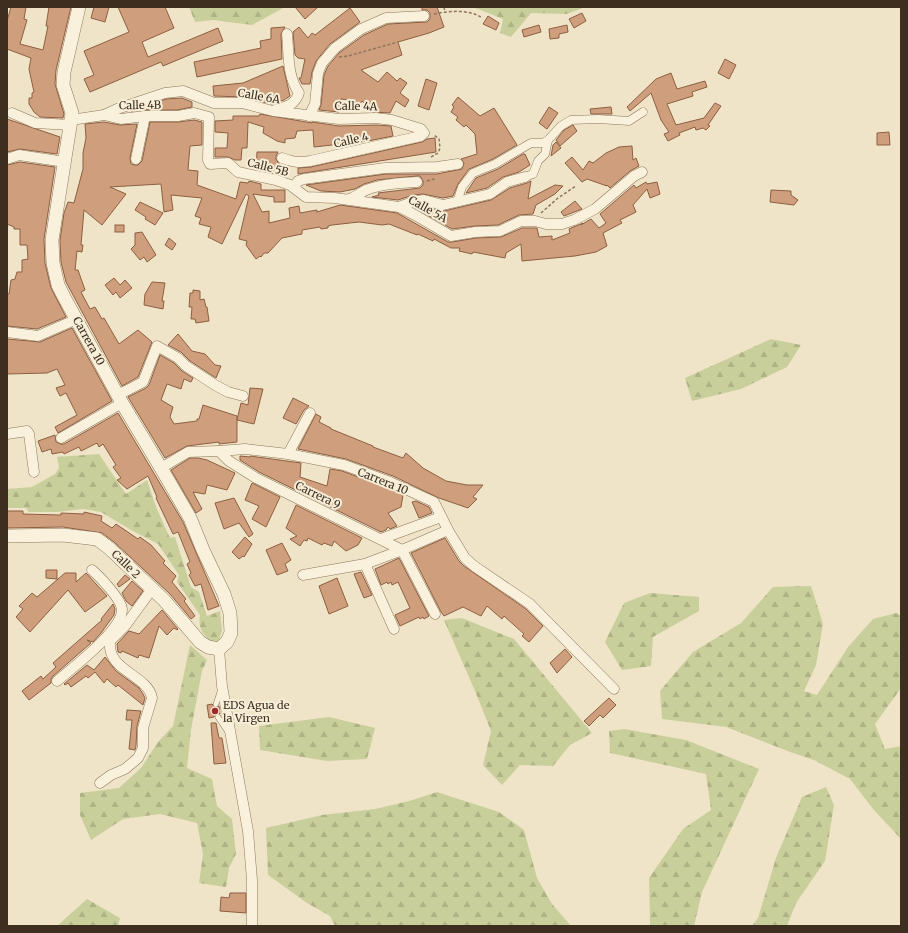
<svg xmlns="http://www.w3.org/2000/svg" width="908" height="933" font-family="Merriweather,serif">
<style>
.forest{fill:url(#forest-firs)}
.building{fill:#cf9f7d;stroke:#8d5f41}
.lines{fill:none;stroke-linecap:round;stroke-linejoin:round}
.service-casing{stroke:#8d765c;stroke-width:6}
.pedestrian-casing{stroke:#8d765c;stroke-width:9}
.minor-casing{stroke:#8d765c;stroke-width:11}
.tertiary-casing{stroke:#8d765c;stroke-width:14}
.path{stroke:#8d765c;stroke-width:1.5;stroke-dasharray:3 2;stroke-linecap:butt}
.service{stroke:#faf1dc;stroke-width:5}
.pedestrian{stroke:#faf1dc;stroke-width:8}
.minor{stroke:#faf1dc;stroke-width:10}
.tertiary{stroke:#faf1dc;stroke-width:13}
.poi-dot{fill:#9e2a2b;stroke:#f7eed8;stroke-width:1.5}
.labels{text-anchor:middle;dominant-baseline:central;stroke-width:4;stroke-linejoin:round;paint-order:stroke}
.street-label{font-size:11px;fill:#3d2e20;stroke:#f7eed8}
.poi-label{font-size:11px;fill:#3d2e20;stroke:#f7eed8;text-anchor:start}
</style>
<defs>
<pattern id="forest-firs" width="22" height="20" patternUnits="userSpaceOnUse"><rect width="22" height="20" fill="#c9cf9b"/><path d="M5 1l3.5 6h-7zM16 11l3.5 6h-7z" fill="#aeb285"/></pattern>
</defs>
<rect width="100%" height="100%" fill="#f0e4c8"/>
<!-- forest -->
<g class="forest">
<polygon points="189,7 285,7 252,25 213,20 195,22"/>
<polygon points="473,7 585,7 567,14 531,13 511,37 500,33 503,19"/>
<polygon points="771,339 801,345 787,367 741,389 692,401 685,378"/>
<path d="M99,454l27,40 21,-14 9,27 14,31 5,-1 16,50 8,5 8,24 13,-5 2,19 -3,11 -8,1c-9,-9 -13,-14 -11,-27l-23,-33 2,-7 -21,-31 -27,-14 -30,-18 -18,-3 -26,3h-28l-3,-4h-19v-19l25,-2 23,-13 4,-6 -2,-11z"/>
<polygon points="811,586 823,624 816,665 804,691 817,695 848,647 873,619 896,613 901,616 901,688 875,724 885,749 901,746 901,839 873,809 850,779 814,760 790,752 726,727 662,719 660,691 693,652 741,623 773,587"/>
<polygon points="650,593 699,597 699,611 653,637 651,666 622,670 605,642 624,603"/>
<polygon points="462,618 514,639 592,733 570,745 553,766 520,765 502,785 483,765 491,731 475,691 444,620"/>
<polygon points="190,645 207,660 202,671 191,730 187,768 212,779 217,806 232,819 236,854 229,868 226,887 199,883 203,854 197,823 160,814 123,819 91,840 80,815 80,793 119,788 141,768 158,742 173,726"/>
<polygon points="329,717 375,728 367,759 327,761 260,750 259,726"/>
<polygon points="624,729 686,740 759,769 702,892 694,926 650,926 649,878 683,829 711,810 706,774 610,753 609,731"/>
<polygon points="826,787 834,805 825,861 796,903 787,926 752,926 758,918 776,858 802,797"/>
<polygon points="437,792 499,812 524,830 537,878 552,904 571,926 335,926 330,916 307,903 268,875 266,828 322,815 375,809 409,801"/>
<polygon points="87,899 120,918 118,926 57,926"/>
</g>
<!-- building -->
<g class="building">
<polygon points="11,7 26,7 24,19 27,20 20,44 43,50 48,26 46,26 49,7 71,7 56,70 55,84 64,114 63,118 40,117 34,112 29,104 29,98 32,98 32,93 34,92 29,69 31,58 7,49 7,21"/>
<polygon points="94,7 109,7 105,22 91,18"/>
<polygon points="118,7 165,7 174,28 142,42 148,57 218,28 223,41 163,66 161,62 90,92 84,79 94,75 84,51 129,32"/>
<polygon points="295,7 318,7 305,19"/>
<polygon points="422,7 437,7 444,27 429,33 398,42 402,55 361,70 378,82 387,72 397,81 400,78 407,83 400,93 409,100 405,107 396,101 390,113 373,112 362,101 359,105 350,100 341,99 339,112 319,110 321,105 324,75 328,66 339,53 364,35 388,24 427,22 430,19 430,13 427,10 422,10"/>
<polygon points="350,8 360,22 330,44 316,61 312,72 310,84 302,84 299,78 301,78 305,59 298,58 295,55 293,32 299,27 308,38 312,33 315,35"/>
<polygon points="582,13 586,21 574,28 569,19"/>
<polygon points="488,16 499,23 496,30 483,24"/>
<polygon points="539,25 541,32 524,37 522,30"/>
<polygon points="567,25 568,32 559,34 559,38 550,39 549,29"/>
<polygon points="285,27 281,34 282,59 197,77 194,62 261,48 260,41 271,39 271,28"/>
<polygon points="725,59 736,65 729,79 718,73"/>
<polygon points="283,66 290,96 284,100 272,104 243,97 214,96 213,86 243,83"/>
<polygon points="671,73 677,89 705,81 707,87 692,92 693,96 667,104 676,125 704,118 715,103 721,106 708,125 710,126 706,130 703,128 696,130 695,127 679,133 680,135 668,141 664,134 669,132 661,120 651,93 630,111 627,107 656,79"/>
<polygon points="426,79 437,83 429,110 418,106"/>
<polygon points="458,97 480,116 494,108 517,145 493,159 469,169 458,184 453,196 443,198 423,194 413,195 398,200 372,197 379,195 378,193 386,192 420,188 423,185 423,181 420,176 417,176 377,180 364,184 355,189 340,192 321,191 306,185 386,174 437,174 462,169 464,163 461,159 477,154 475,134 466,125 464,127 456,120 458,117 451,112 454,107 452,105"/>
<polygon points="182,98 192,102 192,107 177,110 145,110 131,111 166,99"/>
<polygon points="549,107 558,113 547,129 539,123"/>
<polygon points="611,107 612,114 591,114 590,109"/>
<polygon points="260,114 312,123 312,122 339,126 376,125 391,126 393,136 368,141 314,147 313,130 297,131 295,138 285,139 285,143 277,141 263,133 264,127 248,122 247,148 242,148 241,160 235,160 228,157 215,157 215,148 227,148 228,133 215,132 215,121 233,120 233,116 259,116"/>
<polygon points="7,119 60,137 57,154 20,149 7,152"/>
<polygon points="194,120 202,122 202,145 190,146 188,170 198,171 197,185 236,199 240,182 248,183 249,181 261,184 261,190 285,190 285,202 274,202 274,197 253,194 262,212 269,211 269,223 290,218 289,208 299,206 300,213 317,210 317,212 340,205 397,213 448,242 452,242 476,238 501,237 522,228 537,228 539,237 552,236 552,240 570,233 569,229 583,223 581,225 591,219 599,228 606,223 600,214 634,185 636,188 646,182 647,184 657,182 660,194 650,198 647,189 633,205 636,212 620,220 622,223 603,233 607,246 596,252 575,256 522,261 521,244 506,253 505,258 473,252 472,254 459,251 460,248 451,248 434,239 433,241 418,234 417,235 389,224 382,225 359,222 332,225 328,226 328,228 321,229 320,227 302,230 302,234 282,238 268,253 264,253 261,257 260,256 256,259 246,245 247,241 239,239 249,196 246,194 222,244 208,237 211,227 199,224 201,218 195,216 202,198 171,195 173,210 164,212 161,184 110,187 126,194 102,225 84,210 81,245 83,245 82,252 77,251 75,270 78,270 85,290 81,292 90,309 95,307 102,319 104,318 119,344 138,330 152,342 138,377 122,386 66,282 61,262 60,240 64,213 68,202 74,203 83,169 83,153 86,138 85,124 104,122 120,125 137,124 130,158 131,164 135,165 138,165 142,161 150,122 178,122"/>
<polygon points="573,125 577,131 560,146 556,140 564,130"/>
<polygon points="889,132 890,145 877,145 877,133"/>
<polygon points="435,138 436,152 298,174 298,168 311,167 422,142 427,139"/>
<polygon points="556,142 561,148 551,156 553,145"/>
<polygon points="632,146 633,160 636,158 639,166 630,171 610,188 607,185 607,186 587,179 582,182 565,163 572,157 583,170 589,161 593,163 606,153 619,147"/>
<polygon points="257,152 278,152 276,156 276,159 279,164 285,166 285,176 256,169"/>
<polygon points="523,154 525,154 530,165 519,172 503,177 487,188 466,193 476,178 498,169"/>
<polygon points="20,162 55,167 44,239 45,263 51,288 66,317 37,329 7,326 7,294 9,294 11,280 15,279 17,272 22,272 22,260 28,259 27,245 20,245 20,229 14,229 14,227 7,224 7,165"/>
<polygon points="531,181 528,199 555,185 563,186 555,194 536,205 533,214 519,215 498,225 475,226 452,229 415,208 424,207 444,211 491,200 510,188 527,183"/>
<polygon points="771,190 791,191 791,195 798,200 794,205 770,202"/>
<polygon points="575,201 582,209 564,216 561,212"/>
<polygon points="140,202 163,213 155,225 145,219 146,217 135,210"/>
<rect x="115" y="225" width="9" height="7"/>
<polygon points="142,232 156,255 147,262 144,257 140,260 131,249 135,245 135,233"/>
<polygon points="169,238 176,244 172,250 165,245"/>
<polygon points="114,278 120,285 125,280 132,288 120,298 116,292 113,295 105,285"/>
<polygon points="152,282 165,283 162,301 164,301 163,309 144,305 145,294"/>
<polygon points="193,290 200,291 200,300 204,299 206,307 207,307 209,321 196,323 195,319 191,319 192,307 189,307 190,293 193,293"/>
<polygon points="72,328 112,401 58,433 55,427 77,415 66,393 60,396 56,388 65,385 57,369 47,373 7,374 7,339 40,342"/>
<polygon points="178,334 192,351 205,354 215,365 221,366 216,378 190,361 181,352 168,345"/>
<polygon points="160,355 174,363 182,371 193,378 191,382 184,379 181,389 167,384 161,400 173,407 170,417 174,424 197,421 197,419 199,419 203,405 237,416 237,442 219,444 219,442 187,446 165,458 128,397 146,388 149,385"/>
<polygon points="250,388 263,389 254,424 237,420 241,403 248,405"/>
<polygon points="293,398 309,406 304,410 296,424 283,418"/>
<polygon points="118,413 183,522 219,606 208,610 201,584 195,586 189,575 191,573 187,564 190,562 178,532 173,534 156,498 157,497 148,476 127,489 117,480 121,478 113,467 116,465 103,444 99,447 97,443 81,451 79,447 64,454 63,452 52,454 51,449 42,452 38,441 55,435 56,442 61,444 64,444"/>
<polygon points="316,414 321,417 319,422 331,428 331,429 373,446 373,447 403,458 406,453 423,468 446,481 467,485 483,485 473,497 477,499 468,508 439,498 393,476 346,459 298,449"/>
<polygon points="240,456 250,457 250,456 301,463 300,477 327,486 330,469 342,471 388,488 403,495 401,507 388,513 397,526 390,529 388,527 386,530 381,532 259,472 240,460"/>
<polygon points="190,458 198,458 207,460 235,473 227,490 207,485 205,494 193,492 202,509 196,513 171,470"/>
<polygon points="252,483 280,497 266,527 252,519 259,506 245,500"/>
<polygon points="234,498 253,534 249,537 239,523 224,529 215,503"/>
<polygon points="416,501 429,507 432,513 419,518 412,502"/>
<polygon points="296,505 362,538 358,545 346,551 334,541 332,546 324,543 322,545 308,538 307,541 304,540 300,546 290,539 297,536 286,528"/>
<polygon points="7,511 23,511 23,514 61,515 61,513 84,514 84,512 102,516 101,521 112,528 116,524 138,539 140,537 151,545 165,561 163,563 176,576 172,582 186,599 184,601 195,616 191,619 170,594 114,542 102,533 63,527 7,528"/>
<polygon points="245,537 252,544 244,557 243,556 239,559 232,552"/>
<polygon points="445,538 459,561 464,566 526,609 543,626 529,642 522,636 524,634 504,616 502,619 487,606 481,616 463,607 444,616 441,612 411,553"/>
<polygon points="282,543 291,560 285,564 288,571 277,575 266,550"/>
<polygon points="399,558 429,616 424,619 423,617 420,619 419,617 400,626 395,615 410,608 398,582 392,585 391,582 388,584 387,582 381,585 375,569"/>
<polygon points="46,570 57,570 57,579 46,578"/>
<polygon points="361,572 372,595 364,598 354,574"/>
<polygon points="65,573 76,573 76,582 86,573 107,596 85,612 68,590 30,632 16,617 23,609 19,606 32,593 37,597"/>
<polygon points="125,575 130,579 119,587 117,584"/>
<polygon points="337,578 348,606 329,614 319,586"/>
<polygon points="132,581 143,591 132,606 126,601 122,593"/>
<polygon points="113,604 115,609 114,615 101,633 93,642 87,640 91,643 53,676 51,679 51,683 29,700 22,691 41,676 43,679 56,667 53,663 102,620 101,619"/>
<polygon points="162,610 178,629 177,630 174,628 167,635 159,626 149,658 139,655 138,658 122,651 121,653 118,652 117,644 129,631 139,634"/>
<polygon points="565,649 572,657 557,673 550,663"/>
<polygon points="105,657 116,671 139,688 143,694 145,698 143,705 118,685 116,687 107,679 104,683 95,672 88,678 86,676 71,687 68,683 65,685 64,684 87,665 94,670"/>
<polygon points="609,698 616,705 603,718 600,715 589,726 584,721"/>
<polygon points="212,704 215,708 219,706 220,714 216,714 214,717 209,718 207,705"/>
<polygon points="127,710 141,711 137,726 136,746 135,750 129,749 132,720 126,720"/>
<polygon points="211,723 216,723 219,738 222,738 226,763 214,764"/>
<polygon points="230,893 246,893 246,913 220,911 221,897 229,898"/>
</g>
<g class="lines">
<defs>
<g id="service">
<polyline points="216,704 221,689"/>
<polyline points="218,717 228,732"/>
</g>
<g id="pedestrian">
<polyline points="525,177 533,174 538,161 545,154 548,140"/>
<polyline points="457,202 462,187 473,173 495,164 531,143 543,143 548,140 561,126 571,120 598,119 629,121 643,112"/>
</g>
<g id="minor">
<path d="M275,110c12,-4 19,-4 24,-17 -12,-17 -10,-39 -12,-59"/>
<polyline points="12,113 35,123 71,125"/>
<path d="M104,115l13,-6 48,-16 18,-2 31,12h28l31,8 66,8 37,-1 16,2 29,9 3,4 -3,3 -111,25c-11,2 -18,1 -28,-3"/>
<polyline points="309,116 315,104 318,73 322,63 335,48 361,29 386,18 424,16"/>
<polyline points="71,120 104,115 121,119 145,116 178,116 194,113 209,117 208,160 210,164 228,163 238,172 276,180 290,185 306,197 335,198 399,207 415,215 451,236 475,232 500,231 521,221 535,221 546,224 562,224 574,220 595,209 634,176 642,172"/>
<polyline points="7,159 19,155 65,162"/>
<polyline points="136,159 145,116"/>
<polyline points="294,187 298,181 304,179 385,168 437,167 458,164"/>
<path d="M349,199c7,-2 11,-6 17,-9 16,-6 34,-7 51,-8"/>
<polyline points="399,207 415,201 424,200 443,205 490,194 507,182 525,177"/>
<polyline points="7,332 38,336 77,319"/>
<polyline points="118,395 143,382 157,346 178,358 186,366 215,385 228,392 243,396"/>
<polyline points="7,434 27,431 29,434 34,472"/>
<polyline points="61,438 122,403"/>
<polyline points="219,451 245,449 288,454 344,465 390,482 434,502 448,530 465,558 474,566 530,604 614,689"/>
<polyline points="288,454 310,413"/>
<polyline points="161,468 188,452 219,451 229,461 256,478 402,550 435,614"/>
<polyline points="381,539 441,517"/>
<polyline points="365,564 394,629"/>
<polyline points="303,575 365,564 402,550 448,530"/>
<polyline points="109,642 125,626 152,589"/>
<polyline points="219,649 222,686 248,831 252,880 252,926"/>
<path d="M57,681c15,-13 66,-51 65,-72 -1,-10 -22,-32 -30,-39"/>
<path d="M100,783l11,-8 14,-6 13,-11 5,-10v-20l9,-30c-4,-23 -45,-27 -42,-56"/>
</g>
<polyline id="tertiary" points="7,536 63,535 97,539 109,548 164,600 200,642 208,647 219,649 227,642 231,633 230,613 224,594 203,550 190,518 161,468 122,403 64,297 58,285 53,263 52,240 71,120 72,113 63,85 64,72 79,7"/>
</defs>
<!-- service casing -->
<use href="#service" class="service-casing"/>
<!-- pedestrian casing -->
<use href="#pedestrian" class="pedestrian-casing"/>
<!-- minor casing -->
<use href="#minor" class="minor-casing"/>
<!-- tertiary casing -->
<use href="#tertiary" class="tertiary-casing"/>
<!-- path -->
<g class="path">
<polyline points="444,7 445,12"/>
<path d="M434,14c15,-3 33,-5 47,3"/>
<polyline points="339,57 348,56 398,42"/>
<polyline points="431,157 438,153 440,148 439,139 434,135"/>
<polyline points="427,181 434,179 436,177"/>
<polyline points="541,213 558,198 576,186"/>
</g>
<!-- service -->
<use href="#service" class="service"/>
<!-- pedestrian -->
<use href="#pedestrian" class="pedestrian"/>
<!-- minor -->
<use href="#minor" class="minor"/>
<!-- tertiary -->
<use href="#tertiary" class="tertiary"/>
</g>
<!-- markers -->
<circle class="poi-dot" cx="215" cy="711" r="4"/>
<g class="labels">
<!-- street labels -->
<g class="street-label">
<text transform="translate(259 96) rotate(10)">Calle 6A</text>
<text transform="translate(140 105) rotate(-1)">Calle 4B</text>
<text transform="translate(356 106) rotate(1)">Calle 4A</text>
<text transform="translate(351 140) rotate(-13)">Calle 4</text>
<text transform="translate(268 167) rotate(14)">Calle 5B</text>
<text transform="translate(428 209) rotate(29)">Calle 5A</text>
<text transform="translate(89 341) rotate(61)">Carrera 10</text>
<text transform="translate(383 481) rotate(22)">Carrera 10</text>
<text transform="translate(318 495) rotate(26)">Carrera 9</text>
<text transform="translate(126 564) rotate(44)">Calle 2</text>
</g>
<!-- poi labels -->
<g class="poi-label">
<text x="223" y="705">EDS Agua de<tspan x="223" dy="13">la Virgen</tspan></text>
</g>
</g>
<!-- border -->
<rect width="908" height="933" fill="none" stroke="#3d2e20" stroke-width="16"/>
</svg>
